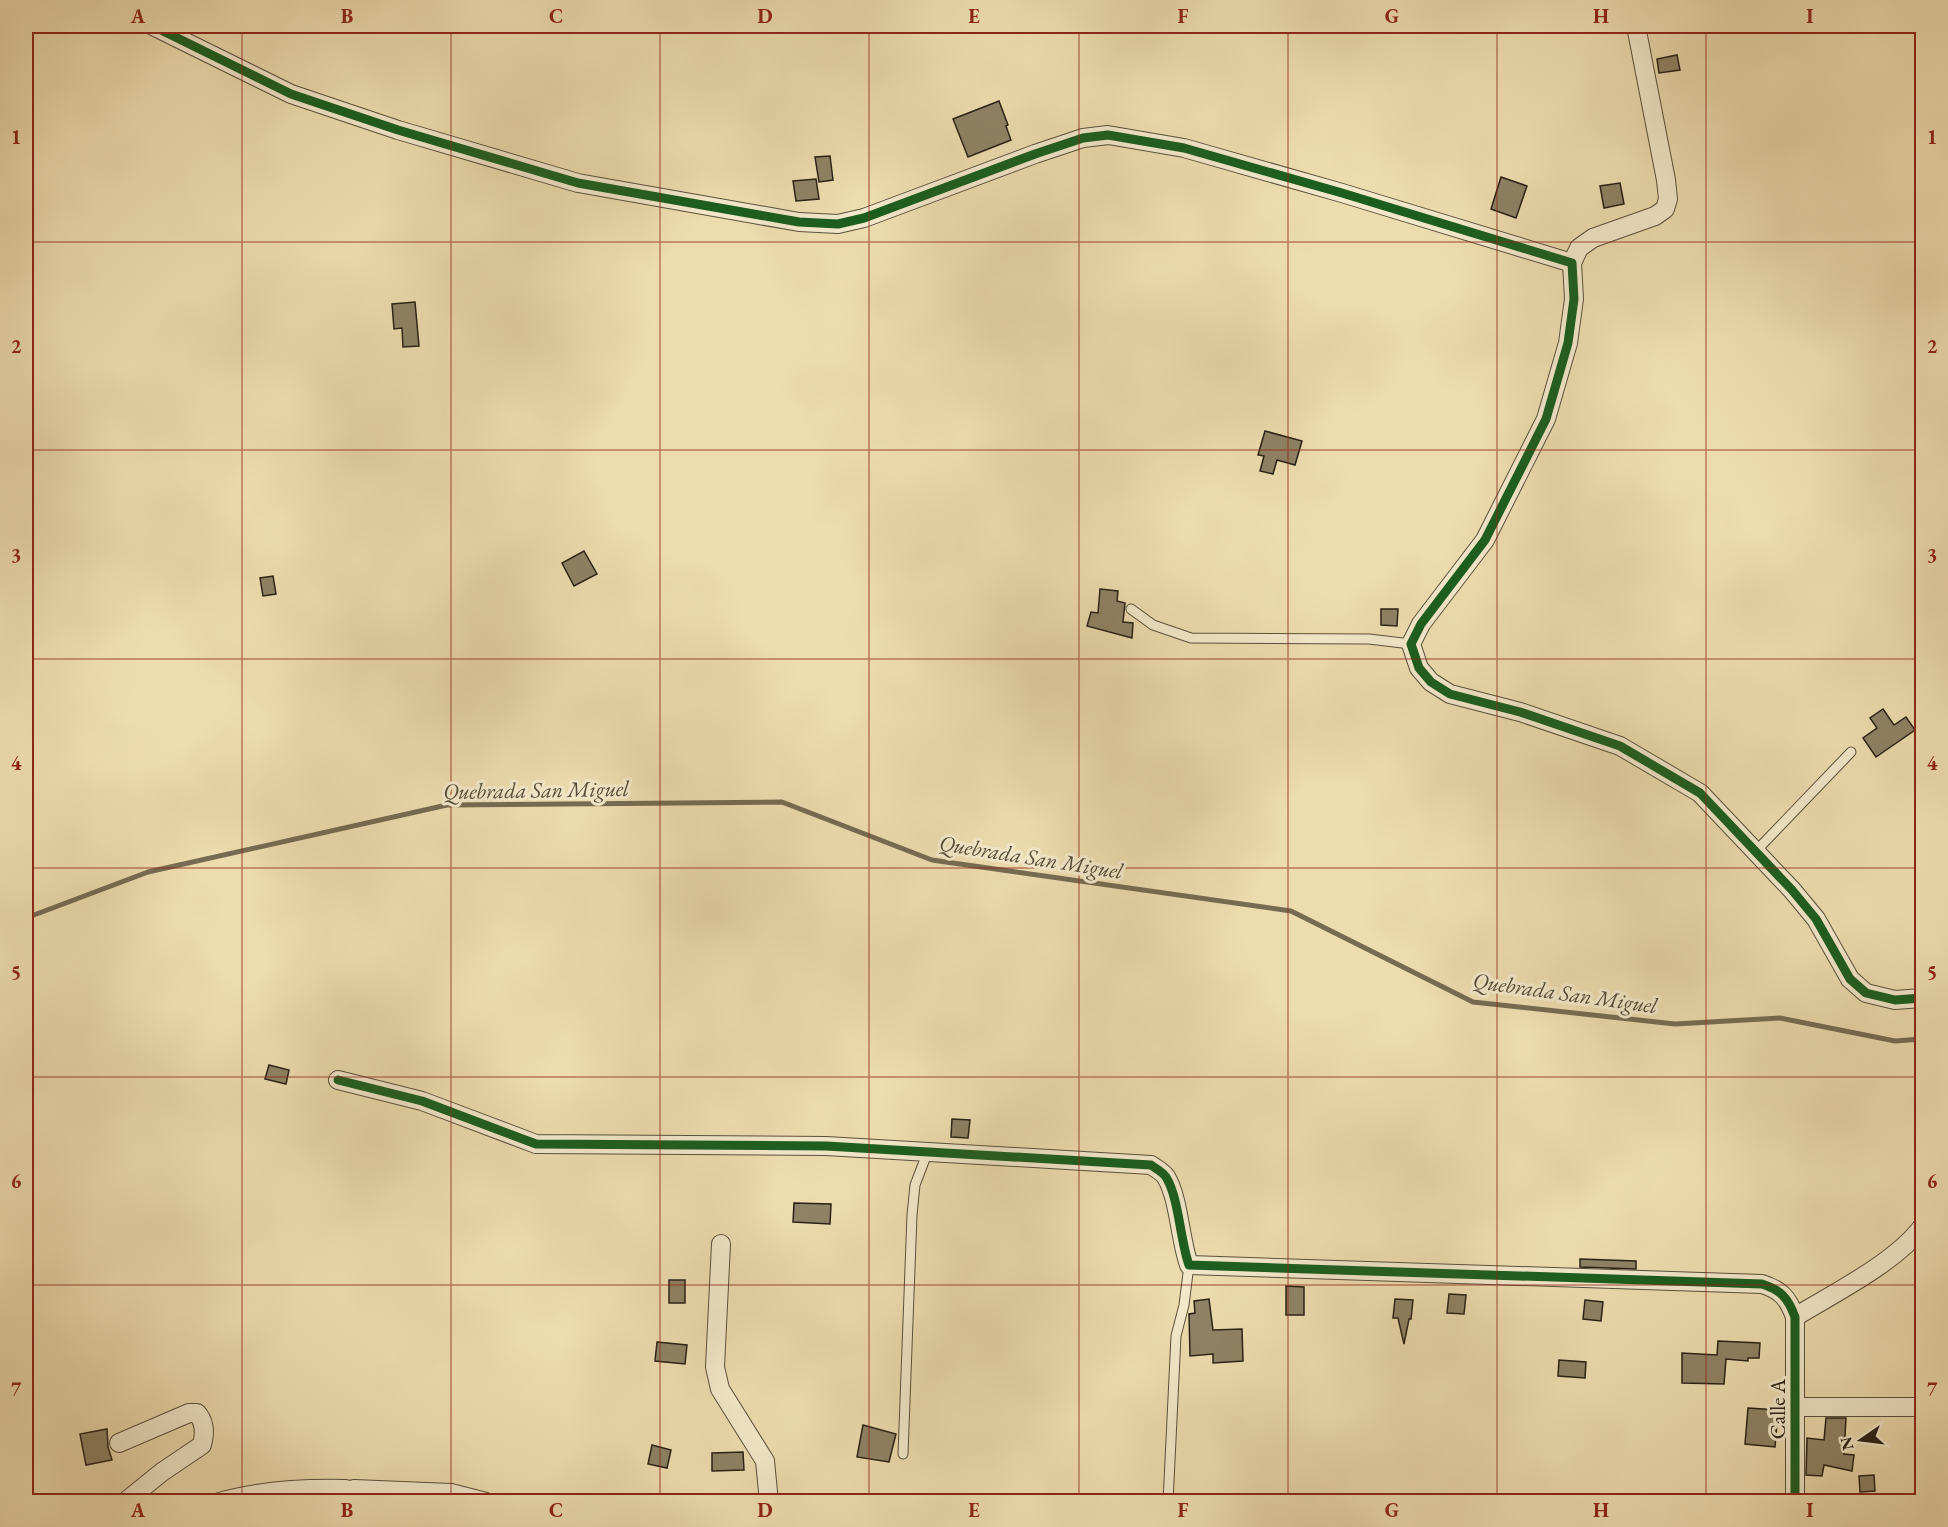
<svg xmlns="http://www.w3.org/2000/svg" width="1948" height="1527" font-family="'EB Garamond',serif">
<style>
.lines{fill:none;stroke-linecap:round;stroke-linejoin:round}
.stream{stroke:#766b53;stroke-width:5}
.building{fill:#8f8266;stroke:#292117;stroke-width:1.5}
.service-casing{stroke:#5a503d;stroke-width:11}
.minor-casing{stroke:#5a503d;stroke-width:20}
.service{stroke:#f3e8ca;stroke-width:9}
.minor{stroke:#f3e8ca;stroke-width:18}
.cycleway-casing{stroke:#f3e8ca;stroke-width:13}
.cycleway{stroke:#1b5e20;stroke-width:9}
.grid{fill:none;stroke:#8f2418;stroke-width:1.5;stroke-opacity:0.55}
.labels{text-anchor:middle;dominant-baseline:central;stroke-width:6;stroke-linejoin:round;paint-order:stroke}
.street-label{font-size:21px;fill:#292117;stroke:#f3e8ca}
.water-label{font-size:22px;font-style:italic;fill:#564c3a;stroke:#f3e8ca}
.neatline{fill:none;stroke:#8f2418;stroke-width:2}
.grid-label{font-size:20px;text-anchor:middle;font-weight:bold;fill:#8f2418}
</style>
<rect width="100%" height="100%" fill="#eddcae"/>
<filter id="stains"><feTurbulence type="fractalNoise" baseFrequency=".00333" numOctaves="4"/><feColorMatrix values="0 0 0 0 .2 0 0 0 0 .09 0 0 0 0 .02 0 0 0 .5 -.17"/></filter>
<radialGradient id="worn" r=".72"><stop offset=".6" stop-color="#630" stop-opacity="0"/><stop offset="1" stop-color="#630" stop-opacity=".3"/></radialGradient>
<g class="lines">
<!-- stream -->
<polyline class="stream" points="26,918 148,872 447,805 782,802 932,860 1291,911 1473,1002 1675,1024 1780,1018 1895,1041 1922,1039"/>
</g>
<!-- building -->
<g class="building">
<polygon points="1677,55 1680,70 1659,73 1657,59"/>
<polygon points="999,101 1008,125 1006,126 1011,140 968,157 953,119"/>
<polygon points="830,156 833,180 819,182 815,157"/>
<polygon points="1501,177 1527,186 1516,218 1491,209"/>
<polygon points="816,179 819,199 796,201 793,181"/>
<polygon points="1620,183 1624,204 1604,208 1600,186"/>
<polygon points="415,302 419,346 403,347 402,328 394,329 392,304"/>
<polygon points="1265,431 1302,441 1295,465 1277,460 1273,474 1260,471 1264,456 1258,455"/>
<polygon points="584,551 597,574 574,586 562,563"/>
<polygon points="273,576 276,594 263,596 260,578"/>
<polygon points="1100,589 1118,591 1117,601 1125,603 1123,622 1133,623 1132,638 1087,626 1091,612 1098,613"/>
<polygon points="1381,609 1398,609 1397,626 1381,625"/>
<polygon points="1883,709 1894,725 1906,717 1915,730 1876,757 1863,738 1877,728 1870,718"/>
<polygon points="269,1065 289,1070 286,1084 265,1079"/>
<polygon points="952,1119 970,1120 968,1138 951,1137"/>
<polygon points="794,1203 831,1204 830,1224 793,1222"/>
<polygon points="1580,1259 1636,1261 1636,1269 1580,1267"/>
<rect x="669" y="1280" width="16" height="23"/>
<polygon points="1286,1286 1304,1287 1304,1315 1286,1315"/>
<polygon points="1449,1294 1466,1295 1464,1314 1447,1313"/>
<polygon points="1209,1299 1213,1330 1242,1329 1243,1361 1213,1363 1213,1354 1190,1356 1189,1314 1195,1313 1194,1301"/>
<polygon points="1395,1299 1413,1300 1411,1319 1409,1319 1404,1344 1398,1318 1393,1318"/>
<polygon points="1585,1300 1603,1302 1601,1321 1583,1319"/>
<polygon points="1718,1341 1760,1343 1759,1358 1748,1358 1748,1361 1726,1359 1724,1384 1682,1383 1682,1353 1717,1355"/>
<polygon points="657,1342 687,1345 685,1364 655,1361"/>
<polygon points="1559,1360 1586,1362 1585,1378 1558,1376"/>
<polygon points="1748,1408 1778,1410 1775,1447 1745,1444"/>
<polygon points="1826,1418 1846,1418 1844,1454 1854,1455 1852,1471 1824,1465 1822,1476 1806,1475 1807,1438 1824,1440"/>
<polygon points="863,1425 896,1434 889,1462 857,1457"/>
<polygon points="107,1429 108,1447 112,1460 86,1465 80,1434"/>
<polygon points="652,1445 671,1450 667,1468 648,1464"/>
<polygon points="743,1452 744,1470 712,1471 712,1453"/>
<polygon points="1874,1475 1875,1491 1860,1492 1859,1476"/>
</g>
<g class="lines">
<defs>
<g id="service">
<polyline points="1131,609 1153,625 1191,638 1369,639 1411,644"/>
<polyline points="1756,851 1851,752"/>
<polyline points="903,1454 912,1215 915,1185 928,1151"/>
<polyline points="1168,1502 1176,1336 1184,1305 1189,1265"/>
</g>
<g id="minor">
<polyline points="153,26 291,94 398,130 578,183 799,222 838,224 864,218 1035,154 1083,138 1108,135 1184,148 1342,193 1572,263 1574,299 1568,343 1546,419 1485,540 1421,624 1411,644 1419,668 1431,682 1450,694 1520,712 1620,746 1700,793 1792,890 1816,919 1850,979 1866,993 1895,1000 1922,998"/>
<polyline points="1572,263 1579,248 1593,238 1655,216 1665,209 1668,199 1666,180 1636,26"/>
<path d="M338,1080l84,21 114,43 290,2 325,19c4,3 12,7 15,12 13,21 14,63 23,88l573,19c19,6 26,14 33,33v185"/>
<polyline points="721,1244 715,1367 720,1389 765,1461 769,1502"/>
<path d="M1795,1317c39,-24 100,-54 127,-90"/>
<polyline points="1795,1407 1922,1407"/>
<path d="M119,1443l70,-30h8c8,9 8,21 5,32l-40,27 -37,30"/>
<path d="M219,1502c42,-12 84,-14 127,-13"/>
<polyline points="323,1502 354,1489 451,1493 486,1502"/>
</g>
</defs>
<!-- service casing -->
<use href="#service" class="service-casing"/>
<!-- minor casing -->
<use href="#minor" class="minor-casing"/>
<!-- service -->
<use href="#service" class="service"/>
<!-- minor -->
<use href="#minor" class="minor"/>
<defs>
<g id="cycleway">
<polyline points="153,26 291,94 398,130 578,183 799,222 838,224 864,218 1035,154 1083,138 1108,135 1184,148 1342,193 1572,263 1574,299 1568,343 1546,419 1485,540 1421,624 1411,644 1419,668 1431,682 1450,694 1520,712 1620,746 1700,793 1792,890 1816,919 1850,979 1866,993 1895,1000 1922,998"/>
<path d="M338,1080l84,21 114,43 290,2 325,19c4,3 12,7 15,12 13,21 14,63 23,88l573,19c19,6 26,14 33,33v185"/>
</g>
</defs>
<!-- cycleway casing -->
<use href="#cycleway" class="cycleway-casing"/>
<!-- cycleway -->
<use href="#cycleway" class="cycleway"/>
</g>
<!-- grid -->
<path class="grid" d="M242,26v1476M451,26v1476M660,26v1476M869,26v1476M1079,26v1476M1288,26v1476M1497,26v1476M1706,26v1476M26,242h1896M26,450h1896M26,659h1896M26,868h1896M26,1077h1896M26,1285h1896"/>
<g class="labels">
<!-- street labels -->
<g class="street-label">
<text transform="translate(1777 1409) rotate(-90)">Calle A</text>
</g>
<!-- water labels -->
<g class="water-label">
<text transform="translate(536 790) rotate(-1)">Quebrada San Miguel</text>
<text transform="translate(1031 857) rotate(9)">Quebrada San Miguel</text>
<text transform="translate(1565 993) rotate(8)">Quebrada San Miguel</text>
</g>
</g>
<!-- margin -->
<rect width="1948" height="1527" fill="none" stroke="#eddcae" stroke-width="66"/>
<!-- north arrow -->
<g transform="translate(1861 1440) rotate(256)" stroke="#f3e8ca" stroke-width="4.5" paint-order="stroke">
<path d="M0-4.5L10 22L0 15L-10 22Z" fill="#292117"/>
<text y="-9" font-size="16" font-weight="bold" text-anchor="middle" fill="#292117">N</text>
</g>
<rect x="33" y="33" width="1882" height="1461" class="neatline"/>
<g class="grid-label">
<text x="138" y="23">A</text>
<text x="347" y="23">B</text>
<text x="556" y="23">C</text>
<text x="765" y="23">D</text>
<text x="974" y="23">E</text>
<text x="1183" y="23">F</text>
<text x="1392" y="23">G</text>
<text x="1601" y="23">H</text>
<text x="1810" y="23">I</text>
<text x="16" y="144">1</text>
<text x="1932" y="144">1</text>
<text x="16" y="353">2</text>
<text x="1932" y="353">2</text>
<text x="16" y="562">3</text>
<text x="1932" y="562">3</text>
<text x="16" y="770">4</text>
<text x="1932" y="770">4</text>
<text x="16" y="979">5</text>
<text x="1932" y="979">5</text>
<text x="16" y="1188">6</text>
<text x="1932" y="1188">6</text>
<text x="16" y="1396">7</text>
<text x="1932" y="1396">7</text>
<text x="138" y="1517">A</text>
<text x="347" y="1517">B</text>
<text x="556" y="1517">C</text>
<text x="765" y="1517">D</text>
<text x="974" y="1517">E</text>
<text x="1183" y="1517">F</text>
<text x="1392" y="1517">G</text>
<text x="1601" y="1517">H</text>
<text x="1810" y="1517">I</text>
</g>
<rect width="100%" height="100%" filter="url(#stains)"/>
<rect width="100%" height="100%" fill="url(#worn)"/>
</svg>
